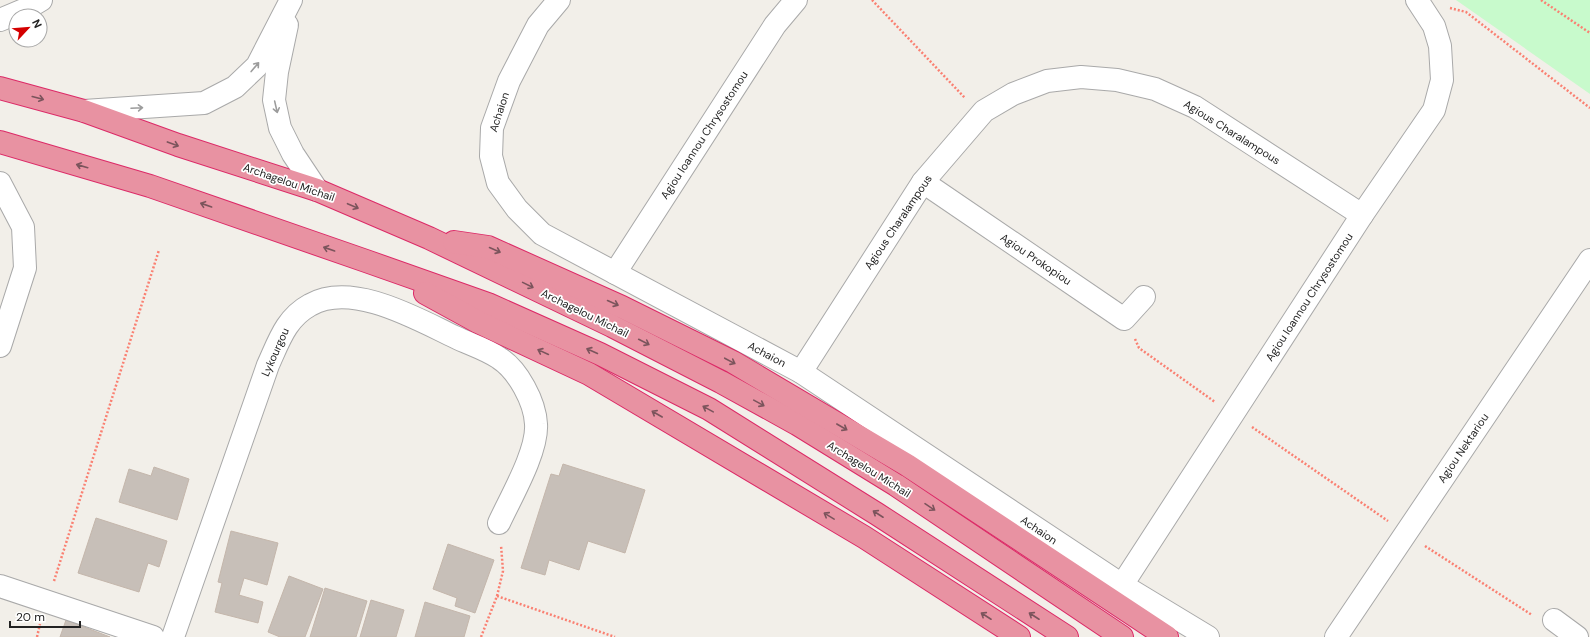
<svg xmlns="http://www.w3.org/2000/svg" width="1590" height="637" font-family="'DM Sans',sans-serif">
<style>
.park{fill:#c8facc}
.building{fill:#c7bfb8;stroke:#c4b6ab}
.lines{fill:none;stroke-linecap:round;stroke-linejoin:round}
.minor-casing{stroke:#a9a9a9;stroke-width:24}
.highway-casing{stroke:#dc2a67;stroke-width:24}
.path{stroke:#fa8072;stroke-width:2.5;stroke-dasharray:2 2;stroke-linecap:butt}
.minor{stroke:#fff;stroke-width:22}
.highway{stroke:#e892a2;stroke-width:22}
.oneway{stroke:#9c9c9c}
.oneway2{stroke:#7b545c}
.labels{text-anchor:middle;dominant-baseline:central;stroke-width:3.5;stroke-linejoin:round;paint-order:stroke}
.street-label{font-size:11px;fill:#222;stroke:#fff}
</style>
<rect width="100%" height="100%" fill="#f2efe9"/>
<!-- park -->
<polygon class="park" points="1456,0 1590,0 1590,94"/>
<!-- building -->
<g class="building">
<polygon points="563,464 645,490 625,553 588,541 579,570 549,560 545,575 521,568 551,474 559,476"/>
<polygon points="154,467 189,479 177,520 119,502 129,469 151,476"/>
<polygon points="96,518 167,541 159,567 148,563 139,592 78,573"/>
<polygon points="231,531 278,543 267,585 244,578 239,595 263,602 258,623 215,612 222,583 218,582"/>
<polygon points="448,544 494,560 475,613 455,606 457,598 433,589"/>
<polygon points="289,576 323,589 305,637 280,637 268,632"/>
<polygon points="325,588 367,601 356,637 310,637"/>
<polygon points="371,600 404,610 396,637 360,637"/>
<polygon points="425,602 470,616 464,637 415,637"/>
<polygon points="66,620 110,637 60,637"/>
</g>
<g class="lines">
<defs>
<g id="minor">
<polyline points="559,0 538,25 509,81 492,128 491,156 498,183 517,209 542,234 801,372 1122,585 1208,637"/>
<polyline points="0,20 26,9 41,0"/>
<polyline points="287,25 277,72 274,100 280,128 293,154 317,190"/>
<polyline points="84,111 204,103 235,87 257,66 291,0"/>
<polyline points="923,182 1124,319 1144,297"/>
<polyline points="0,183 23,227 25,268 0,346"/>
<polyline points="615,273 775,25 796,0"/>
<polyline points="801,372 923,182 984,111 1013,94 1047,81 1081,77 1117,80 1155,89 1195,107 1362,215"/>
<polyline points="1122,585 1362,215 1434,110 1442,80 1440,46 1434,26 1417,0"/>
<polyline points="0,586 153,637"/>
<polyline points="1554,620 1577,637"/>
<path d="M173,637l95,-272c11,-24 18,-47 42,-60 42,-24 107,14 145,32 14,7 31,12 44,21 19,12 36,44 37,66 2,27 -25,73 -37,99"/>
<polyline points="1336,637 1590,260"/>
</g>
<g id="highway">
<polyline points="0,88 84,111 178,145 317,190 429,238 612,326 721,382 797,424 896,485 1122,637"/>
<polyline points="0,142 150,186 366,261 488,304 600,354 709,409 877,514 1067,637"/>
<polyline points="454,242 488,247 622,307 733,362 907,465 1167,637"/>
<polyline points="425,293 478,322 589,374 864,537 1019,637"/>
</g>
</defs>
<!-- minor casing -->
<use href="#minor" class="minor-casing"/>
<!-- highway casing -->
<use href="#highway" class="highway-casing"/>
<!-- path -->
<g class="path">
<polyline points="872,0 965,98"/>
<polyline points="1541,0 1590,33"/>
<polyline points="1450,8 1466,12 1590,108"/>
<polyline points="1135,339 1139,348 1215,402"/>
<polyline points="1252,427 1388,521"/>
<polyline points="1425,546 1532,615"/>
<polyline points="54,581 159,250"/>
<polyline points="497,596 615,637"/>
<polyline points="37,637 40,624"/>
<polyline points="481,637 497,596 503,571 501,545"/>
</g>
<!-- minor -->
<use href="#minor" class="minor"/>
<!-- highway -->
<use href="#highway" class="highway"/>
</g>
<!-- one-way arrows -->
<defs><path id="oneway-shaft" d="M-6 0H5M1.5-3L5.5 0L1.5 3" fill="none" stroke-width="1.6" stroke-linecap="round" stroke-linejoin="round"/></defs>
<g class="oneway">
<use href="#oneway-shaft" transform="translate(255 67) rotate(-50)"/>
<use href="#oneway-shaft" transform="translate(276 107) rotate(77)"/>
<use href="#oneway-shaft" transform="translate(137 108) rotate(-3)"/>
</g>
<g class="oneway2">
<use href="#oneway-shaft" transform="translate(38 98) rotate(15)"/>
<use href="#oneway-shaft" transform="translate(173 144) rotate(20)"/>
<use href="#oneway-shaft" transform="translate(82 166) rotate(-164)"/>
<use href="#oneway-shaft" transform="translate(206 205) rotate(-161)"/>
<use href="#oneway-shaft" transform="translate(353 206) rotate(23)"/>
<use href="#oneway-shaft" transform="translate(329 249) rotate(-161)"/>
<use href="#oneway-shaft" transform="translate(495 250) rotate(24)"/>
<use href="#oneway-shaft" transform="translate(528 285) rotate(26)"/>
<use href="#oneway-shaft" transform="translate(613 303) rotate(24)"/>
<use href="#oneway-shaft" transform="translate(644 342) rotate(27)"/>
<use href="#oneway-shaft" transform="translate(592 351) rotate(-156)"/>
<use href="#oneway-shaft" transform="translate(543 352) rotate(-155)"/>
<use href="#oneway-shaft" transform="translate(730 361) rotate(28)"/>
<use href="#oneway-shaft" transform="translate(759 403) rotate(29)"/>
<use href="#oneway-shaft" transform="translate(708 409) rotate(-151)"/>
<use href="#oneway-shaft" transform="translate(657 414) rotate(-150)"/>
<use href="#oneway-shaft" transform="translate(842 427) rotate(30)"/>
<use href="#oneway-shaft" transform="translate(930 507) rotate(34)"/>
<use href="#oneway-shaft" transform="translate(878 514) rotate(-147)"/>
<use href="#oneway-shaft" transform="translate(829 516) rotate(-149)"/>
<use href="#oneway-shaft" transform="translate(986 616) rotate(-147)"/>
<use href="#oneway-shaft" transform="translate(1034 616) rotate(-147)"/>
</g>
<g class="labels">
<!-- street labels -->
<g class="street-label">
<text transform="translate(499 112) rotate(-72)">Achaion</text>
<text transform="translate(1232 132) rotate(32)">Agious Charalampous</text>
<text transform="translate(704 135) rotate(-57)">Agiou Ioannou Chrysostomou</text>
<text transform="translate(289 182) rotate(19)">Archagelou Michail</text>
<text transform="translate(898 222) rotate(-56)">Agious Charalampous</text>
<text transform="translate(1036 259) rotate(34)">Agiou Prokopiou</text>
<text transform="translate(1309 297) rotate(-57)">Agiou Ioannou Chrysostomou</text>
<text transform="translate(585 313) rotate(26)">Archagelou Michail</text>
<text transform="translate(275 352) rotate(-66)">Lykourgou</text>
<text transform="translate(767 354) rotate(28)">Achaion</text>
<text transform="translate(1463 448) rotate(-56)">Agiou Nektariou</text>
<text transform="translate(869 469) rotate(32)">Archagelou Michail</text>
<text transform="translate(1039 530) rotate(34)">Achaion</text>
</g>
</g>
<!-- north arrow -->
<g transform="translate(28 28) rotate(64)"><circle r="19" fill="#ffffff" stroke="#a7a7a7"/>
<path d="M0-3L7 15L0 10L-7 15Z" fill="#d40000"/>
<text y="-6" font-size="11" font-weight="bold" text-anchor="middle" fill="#222222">N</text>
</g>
<!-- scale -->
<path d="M10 621v6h70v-6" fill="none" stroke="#222222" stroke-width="2"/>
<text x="16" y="621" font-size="12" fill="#222222" stroke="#ffffff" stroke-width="3" paint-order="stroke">20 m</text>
</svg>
